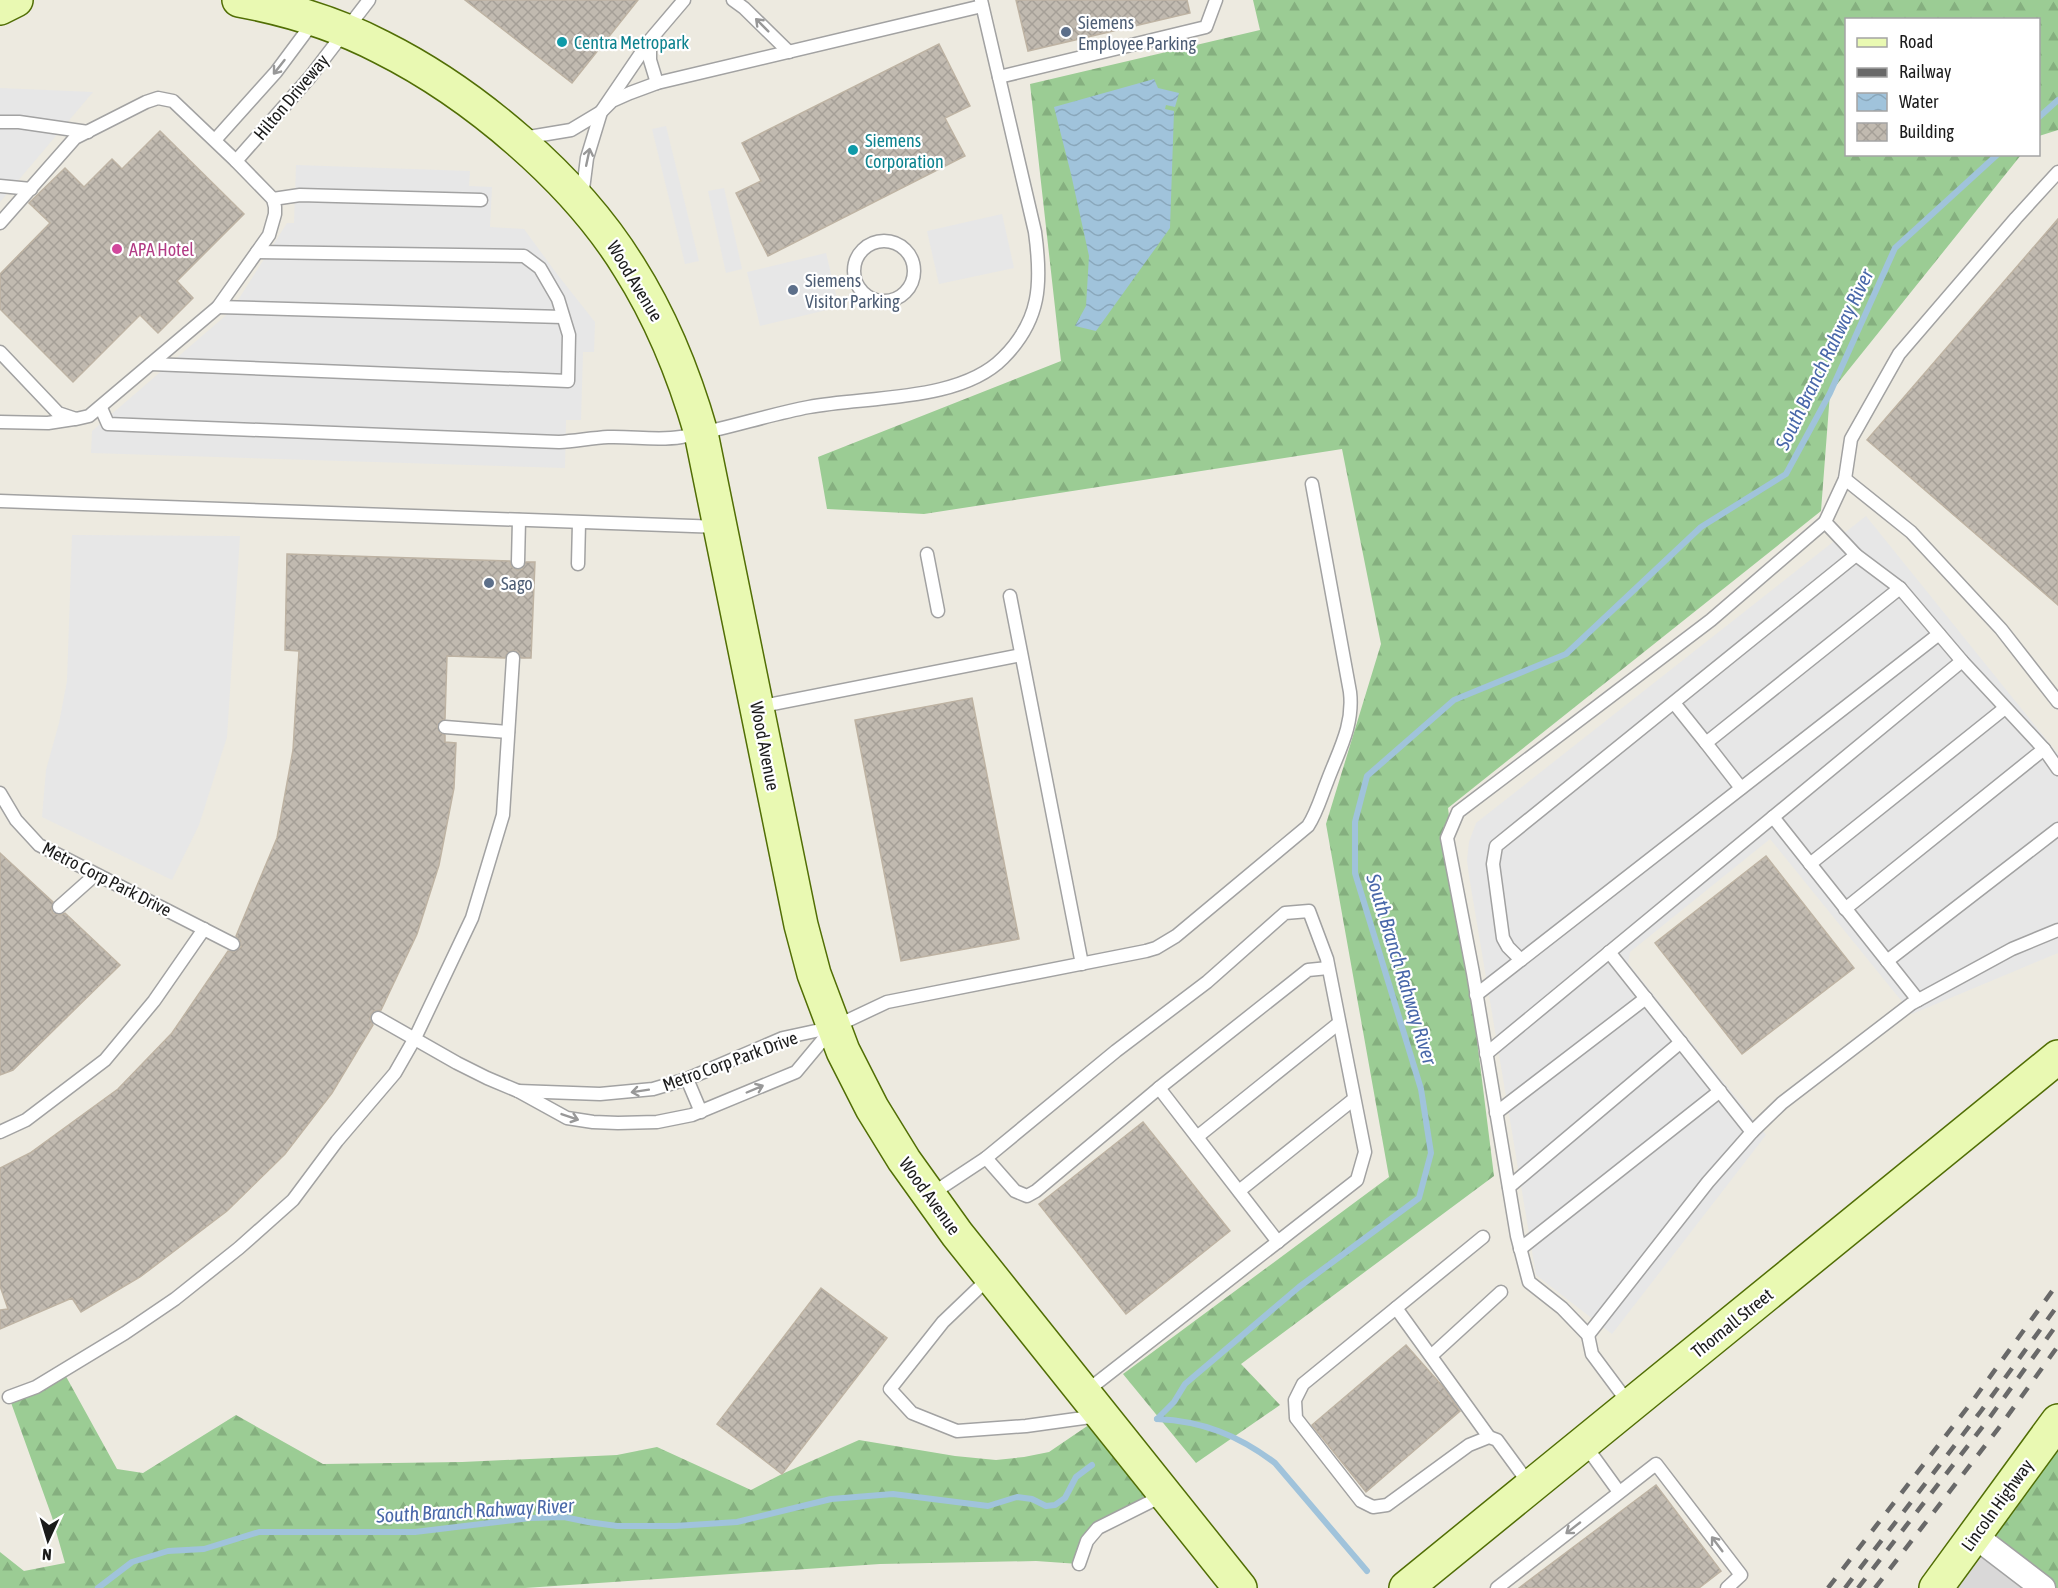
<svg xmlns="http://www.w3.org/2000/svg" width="2058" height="1588" font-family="'Asap Condensed',sans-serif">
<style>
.residential{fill:#d9d8d8}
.forest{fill:url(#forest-firs)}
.parking{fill:#e7e7e7}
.water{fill:url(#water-waves)}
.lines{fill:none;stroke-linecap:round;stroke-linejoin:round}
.stream{stroke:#a0c3db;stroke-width:6}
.building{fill:url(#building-cross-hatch);stroke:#beb3a3;stroke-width:1.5}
.lane-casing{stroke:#a2a2a2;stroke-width:15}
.street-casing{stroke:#a2a2a2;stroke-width:27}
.secondary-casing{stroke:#516e05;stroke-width:36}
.lane{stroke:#fff;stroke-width:12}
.street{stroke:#fff;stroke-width:24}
.secondary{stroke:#e9f9b2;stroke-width:33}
.rail{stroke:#696969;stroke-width:4.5;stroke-dasharray:12 12;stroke-linecap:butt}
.oneway{stroke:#989898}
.service-dot{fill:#5c6f8a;stroke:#fff;stroke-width:2}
.culture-dot{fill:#0f9aa8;stroke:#fff;stroke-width:2}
.hotel-dot{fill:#d1479c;stroke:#fff;stroke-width:2}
.labels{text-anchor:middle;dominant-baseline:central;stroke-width:4.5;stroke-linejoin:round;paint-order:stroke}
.service-label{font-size:18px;fill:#4e5e75;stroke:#fff;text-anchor:start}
.culture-label{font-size:18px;fill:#0d838f;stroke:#fff;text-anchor:start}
.street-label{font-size:18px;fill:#1b1b1b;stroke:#fff}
.hotel-label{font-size:18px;fill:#b23c85;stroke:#fff;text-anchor:start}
.water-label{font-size:20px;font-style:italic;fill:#4968a9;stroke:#fff}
</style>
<defs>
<pattern id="forest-firs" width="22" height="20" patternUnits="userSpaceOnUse" patternTransform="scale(1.5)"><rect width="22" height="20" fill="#9bcc94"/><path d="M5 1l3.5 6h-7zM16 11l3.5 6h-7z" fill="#85af7f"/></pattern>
<pattern id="water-waves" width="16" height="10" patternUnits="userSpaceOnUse" patternTransform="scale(1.5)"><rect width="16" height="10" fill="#a0c3db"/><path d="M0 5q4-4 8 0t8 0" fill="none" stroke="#89a7bb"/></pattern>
<pattern id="building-cross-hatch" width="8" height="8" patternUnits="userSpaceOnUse" patternTransform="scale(1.5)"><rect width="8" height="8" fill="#c1bab0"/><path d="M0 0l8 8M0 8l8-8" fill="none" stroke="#a59f97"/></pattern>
</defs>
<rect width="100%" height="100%" fill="#edeae0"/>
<!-- residential -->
<polygon class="residential" points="1975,1536 2043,1588 1936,1588"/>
<!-- forest -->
<g class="forest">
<polygon points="1253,0 2058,0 2058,130 2039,136 2038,20 1846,20 1846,154 2021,155 1830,393 1821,511 1448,808 1494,1176 1241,1364 1280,1405 1196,1463 1123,1374 1389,1177 1326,824 1381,644 1342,449 924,514 827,509 818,457 1061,361 1030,84 1260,30"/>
<polygon points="63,1371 117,1469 143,1473 236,1415 323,1464 462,1462 617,1455 657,1447 751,1490 782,1474 859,1440 955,1456 996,1460 1024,1457 1049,1452 1102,1416 1165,1495 1098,1528 1079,1564 1036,1561 880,1564 525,1588 0,1588 0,1552 24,1571 65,1563 52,1517 9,1397"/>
<polygon points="2058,1421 2058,1588 2043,1588 1975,1536"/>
</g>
<!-- parking -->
<g class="parking">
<polygon points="0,88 93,92 0,202"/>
<polygon points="666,126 699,261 685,264 652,129"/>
<polygon points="296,165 470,171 469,186 492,187 490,227 524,229 557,274 595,322 594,352 583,352 581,420 566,420 565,468 91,453 92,431 231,311 287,223 294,223"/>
<polygon points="724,188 742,269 726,273 708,191"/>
<polygon points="1002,214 1014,268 939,284 927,231"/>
<polygon points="826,253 839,307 760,326 747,272"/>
<polygon points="1866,516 2058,754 2058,953 1912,1014 1770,839 1630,952 1628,963 1766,1135 1612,1334 1536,1275 1469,876 1467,860 1469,842 1476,823"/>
<polygon points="72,535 240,536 227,737 199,825 172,880 42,817 46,770 59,723 67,681"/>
</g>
<!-- water -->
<polygon class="water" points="1154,79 1158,88 1179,93 1175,107 1166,105 1165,109 1174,111 1170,228 1096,331 1075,326 1086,306 1089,256 1071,174 1054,107"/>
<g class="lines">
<!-- stream -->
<g class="stream">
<polyline points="2038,118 2058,100"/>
<polyline points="1157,1419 1174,1402 1185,1384 1299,1287 1419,1198 1431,1153 1421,1089 1355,873 1355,822 1367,776 1454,700 1566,654 1701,527 1786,474 1830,393 1895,248 1998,154"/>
<path d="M1157,1419c45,2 81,16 118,44l92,108"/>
<polyline points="98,1588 132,1562 168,1551 204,1549 259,1532 415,1532 530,1518 564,1517 588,1522 617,1526 675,1526 737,1522 831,1499 893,1494 988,1506 1017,1497 1032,1499 1046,1506 1055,1505 1065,1498 1076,1477 1092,1465"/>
</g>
</g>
<!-- building -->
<g class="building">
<polygon points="465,0 638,0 572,83"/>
<polygon points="1016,0 1187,0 1190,13 1028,51"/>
<polygon points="939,44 970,106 945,118 965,156 768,256 736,193 761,181 742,143"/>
<polygon points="160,131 244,214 177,281 193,298 158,333 140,315 73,382 0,309 0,274 50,223 29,203 65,168 84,187 112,159 122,169"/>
<polygon points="2058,219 2058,605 1867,440"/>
<polygon points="287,554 510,561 511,566 517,570 522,569 526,562 535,562 531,658 521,658 518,652 513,650 507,653 505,658 447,656 445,719 439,722 437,727 440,733 445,735 445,742 456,743 454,788 439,865 417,934 381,1010 374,1011 371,1014 370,1019 373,1025 332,1093 285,1154 227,1211 140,1277 81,1312 72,1298 0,1329 0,1310 8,1309 0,1286 0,1168 30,1153 118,1089 172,1033 228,951 234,952 241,947 240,940 236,936 277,838 293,750 299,651 285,650"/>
<polygon points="972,698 1019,939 901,961 855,720"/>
<polygon points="0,853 53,902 51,908 53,913 60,915 65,913 120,965 13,1070 0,1075"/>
<polygon points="1766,856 1854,968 1742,1054 1655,943"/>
<polygon points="1143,1122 1230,1231 1126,1314 1039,1204"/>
<polygon points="821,1288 887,1338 782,1474 717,1424"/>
<polygon points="1406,1345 1444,1388 1460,1411 1366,1492 1312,1425"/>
<polygon points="1656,1485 1721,1571 1699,1588 1519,1588"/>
</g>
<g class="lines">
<defs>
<g id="lane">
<polyline points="733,0 744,8 789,52"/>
<polyline points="650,41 650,60 657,83"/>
<polyline points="999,77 1206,27 1216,0"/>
<polyline points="0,122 19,122 88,132"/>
<polyline points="523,138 571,130 601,112 612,101 630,93 657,83 982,6"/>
<polyline points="215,140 276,72 314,21"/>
<polyline points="236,161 310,77 369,0"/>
<polyline points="0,186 31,189"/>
<polyline points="582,197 587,158 601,112 650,40 684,0"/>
<polyline points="273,199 300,195 481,200"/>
<polyline points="0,223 75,138 146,102 158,98 173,101 236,161 273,199 275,207 275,214 269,235 218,307 89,416 76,419 58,413 0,352"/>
<circle cx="884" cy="271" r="30"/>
<polyline points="218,307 563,317"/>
<polyline points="151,364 568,381 569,335 558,299 540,268 524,256 257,252"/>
<path d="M101,408l7,16 451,18c16,-1 33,-4 49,-5 24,-1 49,4 73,0 43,-7 85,-22 128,-30 58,-11 151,-5 194,-49 38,-38 39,-75 32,-126l-54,-232"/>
<polyline points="0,422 48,423 74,419"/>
<polyline points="1845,479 1911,532 2001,629 2058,702"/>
<polyline points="0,501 720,527"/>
<polyline points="1825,522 1845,479 1851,439 1899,354 2016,218 2058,172"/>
<polyline points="927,554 938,611"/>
<polyline points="518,562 519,520"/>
<polyline points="578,564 579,523"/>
<polyline points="1010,596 1082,964"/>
<polyline points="1674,703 1706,743"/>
<polyline points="758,707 1021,655"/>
<polyline points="445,727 508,732"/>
<polyline points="1741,788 1706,743 1900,588"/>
<polyline points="0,793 16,820 39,845 233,944"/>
<polyline points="1773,817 1918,1000"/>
<polyline points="1810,864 2005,708"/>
<polyline points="59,907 95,875"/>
<polyline points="1845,909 2044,749"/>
<polyline points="1609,952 1752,1132"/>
<polyline points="1521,960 1508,947 1503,938 1493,864 1496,846 1856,555"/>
<polyline points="1887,961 2058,829"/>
<polyline points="1476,995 1939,634"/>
<polyline points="378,1018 457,1063 487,1078 518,1091 567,1118 593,1122 618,1123 657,1122 692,1115 796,1072 831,1030"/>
<polyline points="1486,1054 1962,661"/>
<polyline points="687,1079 701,1112"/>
<polyline points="1159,1088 1308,970 1328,968"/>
<path d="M518,1091l82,3 53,-5 34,-10 96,-41 51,-11 53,-25 259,-51 10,-3 20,-12 132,-110c9,-14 13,-29 19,-44 11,-30 27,-56 23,-90l-38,-208"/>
<polyline points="1496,1113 1646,998"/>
<polyline points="0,1132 26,1120 105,1060 154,1001 204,929"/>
<polyline points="1197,1137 1339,1023"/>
<polyline points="986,1158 1015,1191 1027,1196 1036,1191 1159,1088 1278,1242"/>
<polyline points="1509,1187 1681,1042"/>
<polyline points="1239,1191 1354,1099"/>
<polyline points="930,1195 986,1158 1116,1051 1207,982 1285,913 1309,911 1327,959 1365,1152 1357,1180 1084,1393"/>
<polyline points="1483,1237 1303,1384 1295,1400 1296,1418 1361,1501 1373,1507 1387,1505 1469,1445 1489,1437 1497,1440 1530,1485"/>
<polyline points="1520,1249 1720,1091"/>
<polyline points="990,1277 943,1322 890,1389 912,1413 957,1431 1026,1426 1098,1416"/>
<polyline points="1396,1308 1489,1437"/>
<polyline points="1588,1335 1708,1182 1752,1132 1782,1103 1911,1004 2012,949 2058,930"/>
<polyline points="1431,1356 1501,1292"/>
<polyline points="9,1397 36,1387 125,1333 175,1299 239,1248 293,1200 337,1141 395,1073 415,1038 472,918 503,815 513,658"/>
<polyline points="1630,1405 1592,1354 1588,1335 1562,1308 1529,1282 1517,1236 1473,973 1447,838 1458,812 1711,620 1825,522 1856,555 1900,588 1962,661 2044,749 2058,769"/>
<polyline points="1585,1445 1619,1492"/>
<polyline points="1079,1564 1087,1541 1098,1528 1164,1495"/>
<polyline points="1497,1588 1656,1464 1741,1575 1727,1588"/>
</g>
<polyline id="street" points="1975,1536 2043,1588"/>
<g id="secondary">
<path d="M239,0c48,9 98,24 142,47 92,46 194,132 248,220 33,52 55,107 72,166l100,492 13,49 29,77 29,57 32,52 53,74 283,354"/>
<polyline points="0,8 16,0"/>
<polyline points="1406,1588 2058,1057"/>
<polyline points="1936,1588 2058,1421"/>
</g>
</defs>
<!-- lane casing -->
<use href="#lane" class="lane-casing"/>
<!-- street casing -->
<use href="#street" class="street-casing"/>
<!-- secondary casing -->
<use href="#secondary" class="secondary-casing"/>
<!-- lane -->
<use href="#lane" class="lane"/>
<!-- street -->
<use href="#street" class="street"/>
<!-- secondary -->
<use href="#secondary" class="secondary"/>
<!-- rail -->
<g class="rail">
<polyline points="1828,1588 1971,1403 2058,1283"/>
<polyline points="1845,1588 1981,1411 2058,1305"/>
<polyline points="1858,1588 1990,1417 2058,1323"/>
<polyline points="1875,1588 2001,1425 2058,1346"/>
</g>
</g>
<!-- one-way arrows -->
<defs><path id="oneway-shaft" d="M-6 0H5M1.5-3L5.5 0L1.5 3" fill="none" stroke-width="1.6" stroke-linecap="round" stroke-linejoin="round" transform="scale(1.5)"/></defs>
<g class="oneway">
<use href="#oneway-shaft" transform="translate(762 25) rotate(-135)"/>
<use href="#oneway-shaft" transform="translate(279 67) rotate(128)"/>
<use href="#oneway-shaft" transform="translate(588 157) rotate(-78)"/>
<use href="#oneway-shaft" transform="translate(755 1089) rotate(-23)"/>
<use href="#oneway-shaft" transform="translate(640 1091) rotate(171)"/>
<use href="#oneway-shaft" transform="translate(570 1117) rotate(19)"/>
<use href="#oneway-shaft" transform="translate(1573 1528) rotate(142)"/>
<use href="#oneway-shaft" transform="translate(1717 1544) rotate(-127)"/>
</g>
<!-- markers -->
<g class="service-dot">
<circle cx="1066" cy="32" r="6"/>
<circle cx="793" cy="290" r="6"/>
<circle cx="489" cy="583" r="6"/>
</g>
<g class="culture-dot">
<circle cx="562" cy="42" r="6"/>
<circle cx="853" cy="150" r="6"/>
</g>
<circle class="hotel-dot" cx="117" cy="249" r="6"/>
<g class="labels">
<!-- service labels -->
<g class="service-label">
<text x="1078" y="22">Siemens<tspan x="1078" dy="21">Employee Parking</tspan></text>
<text x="805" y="280">Siemens<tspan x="805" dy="21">Visitor Parking</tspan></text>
<text x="501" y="583">Sago</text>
</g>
<!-- culture labels -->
<g class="culture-label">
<text x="574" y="42">Centra Metropark</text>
<text x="865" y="140">Siemens<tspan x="865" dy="21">Corporation</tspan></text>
</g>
<!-- street labels -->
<g class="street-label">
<text transform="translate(291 97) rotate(-50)">Hilton Driveway</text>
<text transform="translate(635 281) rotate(59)">Wood Avenue</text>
<text transform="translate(765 746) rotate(79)">Wood Avenue</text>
<text transform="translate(107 879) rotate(27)">Metro Corp Park Drive</text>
<text transform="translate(730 1061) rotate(-20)">Metro Corp Park Drive</text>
<text transform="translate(930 1196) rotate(54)">Wood Avenue</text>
<text transform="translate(1732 1323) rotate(-39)">Thornall Street</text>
<text transform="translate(1997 1505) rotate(-54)">Lincoln Highway</text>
</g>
<!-- hotel labels -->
<g class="hotel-label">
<text x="129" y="249">APA Hotel</text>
</g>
<!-- water labels -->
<g class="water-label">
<text transform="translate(1824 359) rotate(-64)">South Branch Rahway River</text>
<text transform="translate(1402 969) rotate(73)">South Branch Rahway River</text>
<text transform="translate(475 1510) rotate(-3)">South Branch Rahway River</text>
</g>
</g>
<!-- legend -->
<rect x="1845" y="18" width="195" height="138" fill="#ffffff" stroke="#a4a4a4" stroke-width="1.5"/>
<rect x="1857" y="38" width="30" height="9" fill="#e9f9b2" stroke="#a4a4a4" stroke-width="1.5"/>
<text x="1899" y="48" font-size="18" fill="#1b1b1b">Road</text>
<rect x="1857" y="68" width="30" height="9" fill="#696969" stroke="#a4a4a4" stroke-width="1.5"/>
<text x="1899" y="78" font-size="18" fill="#1b1b1b">Railway</text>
<rect x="1857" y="93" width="30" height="18" fill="url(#water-waves)" stroke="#a4a4a4" stroke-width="1.5"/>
<text x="1899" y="108" font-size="18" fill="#1b1b1b">Water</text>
<rect x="1857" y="123" width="30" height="18" fill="url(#building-cross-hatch)" stroke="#a4a4a4" stroke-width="1.5"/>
<text x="1899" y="138" font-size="18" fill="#1b1b1b">Building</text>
<!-- north arrow -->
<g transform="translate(48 1540) rotate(184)" stroke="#ffffff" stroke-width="4.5" paint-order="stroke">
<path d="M0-4.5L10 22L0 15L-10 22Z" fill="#1b1b1b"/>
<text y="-9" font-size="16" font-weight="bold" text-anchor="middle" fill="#1b1b1b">N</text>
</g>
</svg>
